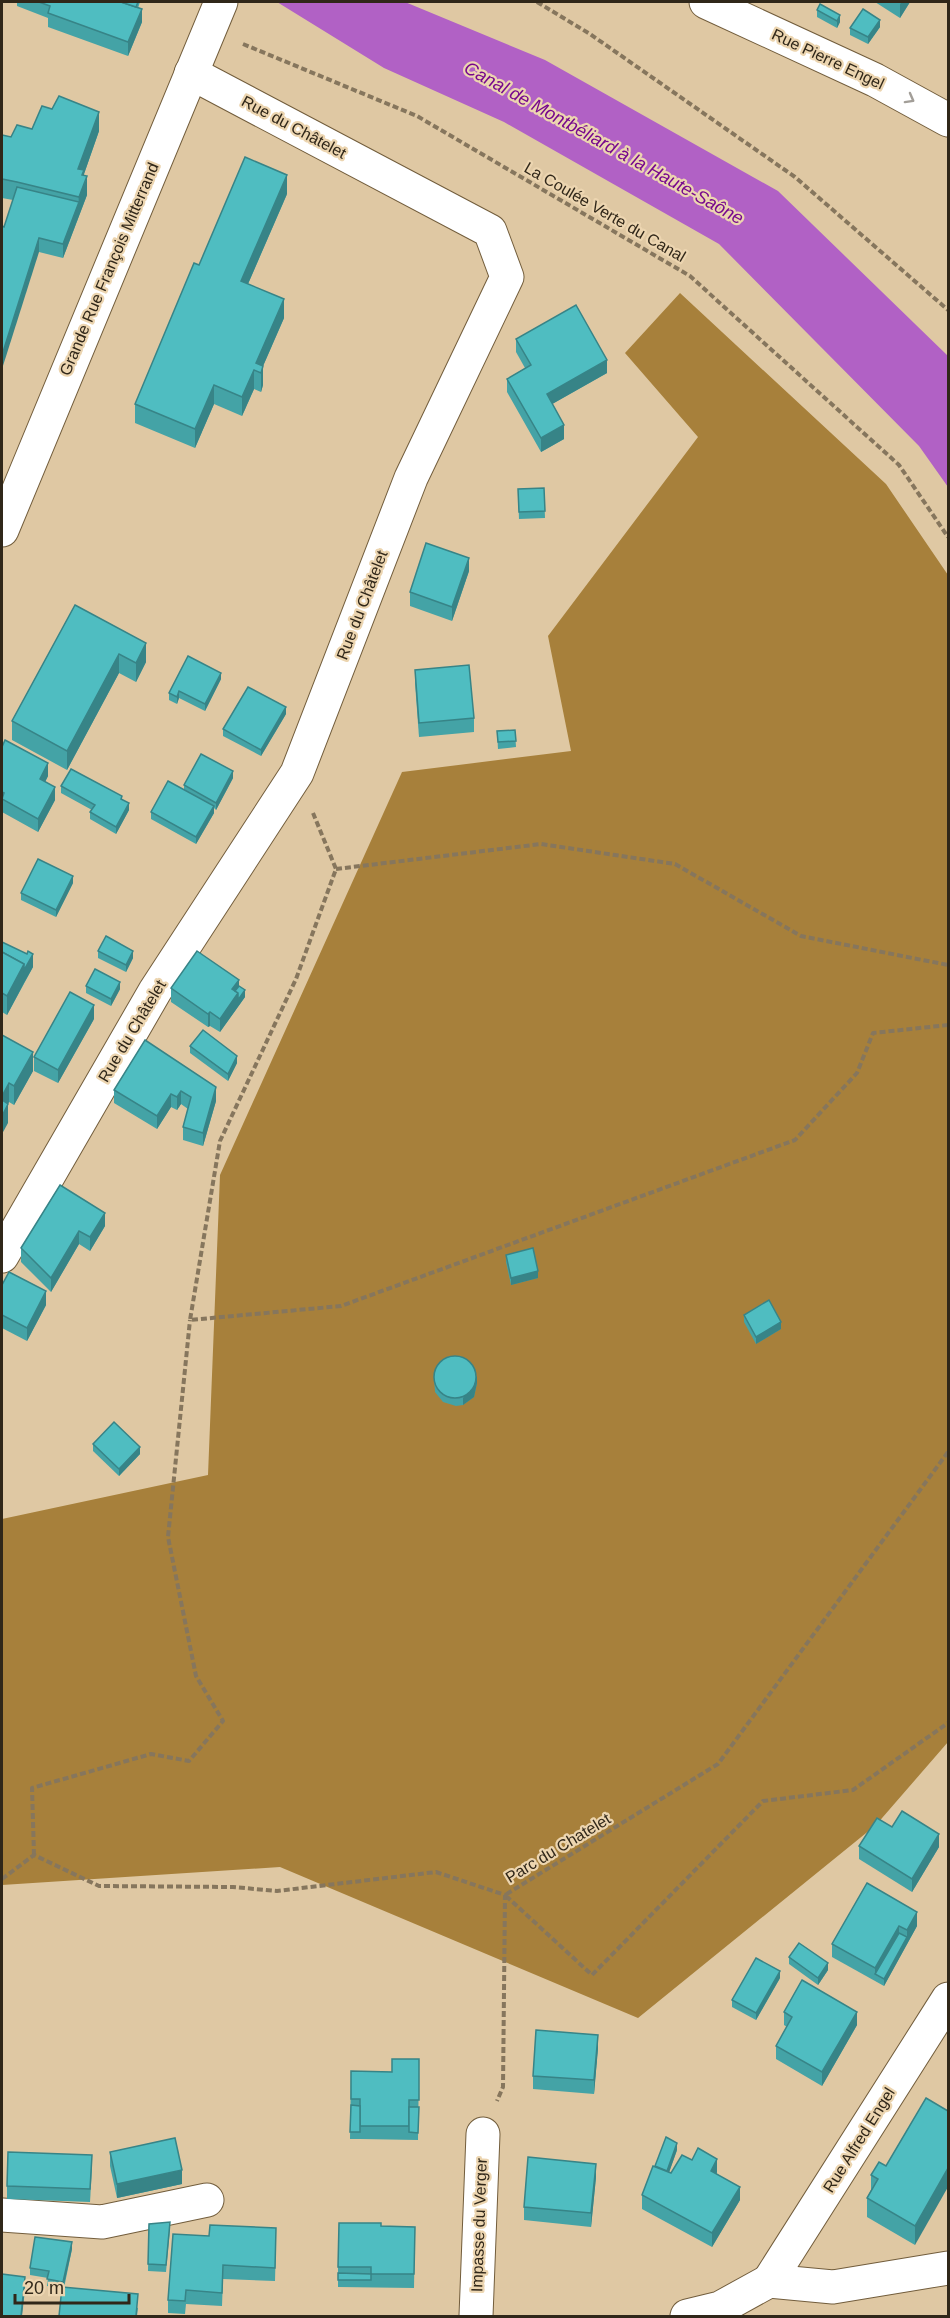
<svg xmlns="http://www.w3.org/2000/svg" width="950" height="2318" font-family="Arial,sans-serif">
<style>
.forest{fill:#a7803b}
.water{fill:#b161c5}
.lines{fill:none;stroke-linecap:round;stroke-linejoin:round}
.minor-casing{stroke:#725d3c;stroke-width:35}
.major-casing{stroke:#725d3c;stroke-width:35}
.path{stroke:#86765d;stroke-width:4;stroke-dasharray:6 3;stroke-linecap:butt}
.minor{stroke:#fff;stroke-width:33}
.major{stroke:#fff;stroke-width:33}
.wall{fill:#44a3a6}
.shaded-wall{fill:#378487}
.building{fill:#4fbdc1;stroke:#378487;stroke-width:1.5}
.oneway{stroke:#a29e98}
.labels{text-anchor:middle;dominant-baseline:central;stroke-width:4.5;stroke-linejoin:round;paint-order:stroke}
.street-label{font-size:16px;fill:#302719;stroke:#ecd5b0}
.water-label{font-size:18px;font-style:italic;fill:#77088d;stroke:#ecd5b0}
</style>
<rect width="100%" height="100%" fill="#dfc8a3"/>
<!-- forest -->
<polygon class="forest" points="680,293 886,484 948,575 948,1742 876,1825 638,2018 280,1867 2,1885 2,1519 208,1475 220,1175 402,772 571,751 548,636 698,437 625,353"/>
<!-- water -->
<polygon class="water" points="277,2 405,2 545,60 778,191 948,356 948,487 919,446 719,244 504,122 384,68"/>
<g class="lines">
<defs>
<g id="minor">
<polyline points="706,2 875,80 948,120"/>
<polyline points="2,1256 155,991 297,773 411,478 507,277 490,231 191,73"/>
<polyline points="2,2215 102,2222 207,2200"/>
<polyline points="769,2281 948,1999"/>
<polyline points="476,2316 483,2134"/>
<polyline points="687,2316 720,2308 769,2281 833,2287 948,2268"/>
</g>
<polyline id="major" points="2,530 221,2"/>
</defs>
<!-- minor casing -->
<use href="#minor" class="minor-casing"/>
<!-- major casing -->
<use href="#major" class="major-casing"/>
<!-- path -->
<g class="path">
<polyline points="537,2 590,34 795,177 948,310"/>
<polyline points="243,44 417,116 690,276 899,465 948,537"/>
<polyline points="313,813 336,869 296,979 220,1141 190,1320 341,1306 795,1140 857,1073 873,1033 948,1025"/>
<polyline points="336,869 541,844 675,864 801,936 948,965"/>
<polyline points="948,1452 718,1764 505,1895 592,1975 763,1801 853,1790 948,1723"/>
<polyline points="34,1855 32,1788 151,1754 189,1761 223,1721 196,1676 168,1537 190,1320"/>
<polyline points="2,1879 34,1855 99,1886 233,1887 277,1891 436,1872 505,1895 503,2087 497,2101"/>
</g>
<!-- minor -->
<use href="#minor" class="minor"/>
<!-- major -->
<use href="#major" class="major"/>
</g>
<!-- wall -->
<g class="wall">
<polygon points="17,2 140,2 138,8 142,22 128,56 48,27 48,18 17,6"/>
<polygon points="875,2 910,2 900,18"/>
<polygon points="817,10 840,22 837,28 817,17"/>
<polygon points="880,27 868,44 850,35 850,28"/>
<polygon points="32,129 99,131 84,174 87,195 63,258 39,252 4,227 13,200 2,198 2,135 11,137"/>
<polygon points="287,194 248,284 284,318 263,366 263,385 261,392 254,389 242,416 214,404 195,448 135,423 135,404 199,265"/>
<polygon points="516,339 607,373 552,404 564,439 541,452 507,392 507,379 525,368 516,352"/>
<polygon points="544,488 545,518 519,519 518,489"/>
<polygon points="469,571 452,621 410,606 410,592"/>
<polygon points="75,605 146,662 136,682 119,673 67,770 12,740 12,721"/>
<polygon points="415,670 474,718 474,732 419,737 415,683"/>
<polygon points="221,679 205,711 179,698 177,704 169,700 169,693"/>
<polygon points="286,714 261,756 223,736 223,729"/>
<polygon points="515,730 516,747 498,749 497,731"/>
<polygon points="2,747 48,776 45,782 55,800 38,832 2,812"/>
<polygon points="233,778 216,810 214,808 214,813 196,844 151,819 151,812 184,790 184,785"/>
<polygon points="61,786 129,810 116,834 90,819 90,812 92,810 61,793"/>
<polygon points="73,883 56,917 21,900 21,893"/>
<polygon points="2,942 33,967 7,1015 2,1012"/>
<polygon points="98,951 133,958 126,972 98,958"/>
<polygon points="86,986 120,989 111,1006 86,993"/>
<polygon points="239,986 245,997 220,1032 210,1026 208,1027 171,1002 171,988"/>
<polygon points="94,1019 58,1083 34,1071 34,1057"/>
<polygon points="2,1035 33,1071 14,1105 9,1102 8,1104 8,1123"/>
<polygon points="145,1040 216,1101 203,1146 183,1140 183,1127 188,1109 181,1104 177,1110 171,1107 157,1129 114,1103 114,1090"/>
<polygon points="190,1046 237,1063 228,1081 190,1053"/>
<polygon points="60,1185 105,1226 90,1251 79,1244 51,1292 21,1262 21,1248"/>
<polygon points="506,1255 538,1278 511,1285 506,1262"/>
<polygon points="2,1285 46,1305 27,1341 2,1328"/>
<polygon points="744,1315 781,1329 756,1344 744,1322"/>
<polygon points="434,1378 477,1383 474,1397 463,1405 456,1406 443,1402 435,1392"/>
<polygon points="93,1444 140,1454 119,1476 93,1451"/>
<polygon points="892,1827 939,1847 912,1892 859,1859 859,1846"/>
<polygon points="867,1883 917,1926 884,1986 832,1957 832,1944"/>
<polygon points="789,1957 828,1970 818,1985 789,1964"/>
<polygon points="780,1978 756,2020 732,2007 732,2000"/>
<polygon points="784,2012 857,2025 822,2086 776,2059 776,2046 787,2027 784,2025"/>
<polygon points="598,2048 594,2094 533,2089 533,2076"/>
<polygon points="419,2059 418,2140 360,2139 360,2137 360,2139 350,2139 351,2071 392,2072"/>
<polygon points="926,2098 915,2245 867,2217 867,2198 871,2190 871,2175 886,2166"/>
<polygon points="677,2150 669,2172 671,2173 717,2172 717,2174 740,2200 712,2247 642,2209 642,2195 655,2166"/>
<polygon points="110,2152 182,2184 117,2198 110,2166"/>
<polygon points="92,2168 90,2202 7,2199 7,2186"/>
<polygon points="596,2177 591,2227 524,2220 524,2207"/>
<polygon points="149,2224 170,2229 166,2272 148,2271"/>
<polygon points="381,2226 415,2227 414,2288 338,2287 338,2267"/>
<polygon points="173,2234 276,2242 275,2281 223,2279 222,2306 186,2304 185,2314 168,2313 168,2300"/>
<polygon points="72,2249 64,2288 138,2308 137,2316 59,2316 62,2289 47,2286 48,2278 30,2275 30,2268"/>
</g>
<!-- shaded-wall -->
<g class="shaded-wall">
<polygon points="902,2 910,2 900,18 900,4"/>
<polygon points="142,9 142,22 128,56 128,42"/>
<polygon points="840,15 840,22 837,28 837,21"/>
<polygon points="880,20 880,27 868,44 868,37"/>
<polygon points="99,112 99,131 84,174 84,185 87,176 87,195 79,216 78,169"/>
<polygon points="287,175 287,194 241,300 241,281"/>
<polygon points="79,202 79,216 63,258 63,244"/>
<polygon points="39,238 39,252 2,369 2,355"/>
<polygon points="284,299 284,318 260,373 256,363"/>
<polygon points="607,360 607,373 547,407 547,394"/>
<polygon points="263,366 263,385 261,392 261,373"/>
<polygon points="254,370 254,389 242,416 242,397"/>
<polygon points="214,385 214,404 195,448 195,429"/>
<polygon points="564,425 564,439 541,452 541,438"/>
<polygon points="469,558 469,571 452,621 452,607"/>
<polygon points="146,643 146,662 136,682 136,663"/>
<polygon points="119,654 119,673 67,770 67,751"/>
<polygon points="221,673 221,679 205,711 205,704"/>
<polygon points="179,691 179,698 177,704 177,697"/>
<polygon points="286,707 286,714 261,756 261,750"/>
<polygon points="48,763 48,776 40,792 40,779"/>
<polygon points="233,771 233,778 216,810 216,803"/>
<polygon points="55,787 55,800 38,832 38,819"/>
<polygon points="129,803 129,810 116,834 116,827"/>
<polygon points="214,806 214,813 196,844 196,837"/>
<polygon points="73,876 73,883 56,917 56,910"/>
<polygon points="133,951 133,958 126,972 126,965"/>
<polygon points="33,954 33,967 24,983 24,970"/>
<polygon points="24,964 24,983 7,1015 7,996"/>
<polygon points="239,980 239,993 245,990 245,997 220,1032 220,1019 232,989"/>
<polygon points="120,982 120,989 111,1006 111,999"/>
<polygon points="94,1005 94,1019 58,1083 58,1070"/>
<polygon points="210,1012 210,1026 208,1027 208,1014"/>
<polygon points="33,1052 33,1071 14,1105 14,1086"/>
<polygon points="237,1056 237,1063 228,1081 228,1074"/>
<polygon points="9,1083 9,1102 2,1115 2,1096"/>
<polygon points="216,1087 216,1101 203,1146 203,1133"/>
<polygon points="181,1091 181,1104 177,1110 177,1097"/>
<polygon points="171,1094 171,1107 157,1129 157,1116"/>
<polygon points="8,1104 8,1123 2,1134 2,1116"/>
<polygon points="105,1213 105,1226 90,1251 90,1237"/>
<polygon points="79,1231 79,1244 51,1292 51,1278"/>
<polygon points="538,1271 538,1278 511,1285 511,1278"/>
<polygon points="46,1291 46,1305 27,1341 27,1328"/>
<polygon points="781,1322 781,1329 756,1344 756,1337"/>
<polygon points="477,1376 477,1383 474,1397 463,1405 463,1398"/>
<polygon points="140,1447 140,1454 119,1476 119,1469"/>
<polygon points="939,1834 939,1847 912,1892 912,1879"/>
<polygon points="917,1912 917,1926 884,1986 884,1979 907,1937 907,1930"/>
<polygon points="899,1926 899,1940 875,1974 875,1981 875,1968"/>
<polygon points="828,1963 828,1970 818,1985 818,1978"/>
<polygon points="780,1971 780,1978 756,2020 756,2013"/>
<polygon points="857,2012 857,2025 822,2086 822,2072"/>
<polygon points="598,2035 598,2048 594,2094 594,2080"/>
<polygon points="677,2143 677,2150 665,2184 665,2177"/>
<polygon points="717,2159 717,2172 711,2184 711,2171"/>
<polygon points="596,2164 596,2177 591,2227 591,2213"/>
<polygon points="948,2168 948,2187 915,2245 915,2226"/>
<polygon points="182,2170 182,2184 117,2198 117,2184"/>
<polygon points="740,2187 740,2200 712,2247 712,2233"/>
<polygon points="72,2242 72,2249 63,2289 63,2282"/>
<polygon points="25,2277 25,2290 22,2316 21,2316"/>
</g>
<!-- building -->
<g class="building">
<polygon points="39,2 121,2 142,9 128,42 48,13 50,6"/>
<polygon points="121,2 138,2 136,7"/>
<polygon points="820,4 840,15 837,21 817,10"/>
<polygon points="863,9 880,20 868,37 850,28"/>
<polygon points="59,96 99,112 78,169 84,170 82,175 87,176 79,197 17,182 2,179 2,181 2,135 11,137 17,125 32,129 42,106 52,109"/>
<polygon points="245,157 287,175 241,281 284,299 256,363 263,366 261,373 254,370 242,397 214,385 195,429 135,404 194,263 199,265"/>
<polygon points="17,187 79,202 63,244 39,238 2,355 2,226 4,227"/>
<polygon points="576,305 607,360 547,394 564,425 541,438 507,379 531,365 516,339"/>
<polygon points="544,488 545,511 519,512 518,489"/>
<polygon points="426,543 469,558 452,607 410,592"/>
<polygon points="75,605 146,643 136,663 119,654 67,751 12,721"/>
<polygon points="188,656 221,673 205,704 179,691 177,697 169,693"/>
<polygon points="469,665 474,718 419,723 415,670"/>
<polygon points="248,687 286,707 261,750 223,729"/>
<polygon points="515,730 516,741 498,742 497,731"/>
<polygon points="5,740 48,763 40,779 55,787 38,819 2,799 4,793 2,792 2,747"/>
<polygon points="201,754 233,771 216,803 184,785"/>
<polygon points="71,769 122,796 121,799 129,803 116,827 90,812 95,805 61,786"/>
<polygon points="168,781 214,806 196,837 151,812"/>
<polygon points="38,859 73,876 56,910 21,893"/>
<polygon points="106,936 133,951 126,965 98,951"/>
<polygon points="2,942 27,954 28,951 33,954 24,970 24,964 2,952"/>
<polygon points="197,951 239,980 232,989 238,993 220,1019 210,1012 208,1014 171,988"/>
<polygon points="2,952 24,964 7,996 2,993"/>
<polygon points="95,969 120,982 111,999 86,986"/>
<polygon points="239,986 245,990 238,1000 238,993 235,991"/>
<polygon points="70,992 94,1005 58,1070 34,1057"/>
<polygon points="203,1030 237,1056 228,1074 190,1046"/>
<polygon points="2,1035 33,1052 14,1086 9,1083 2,1096"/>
<polygon points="145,1040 216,1087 203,1133 183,1127 191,1097 181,1091 177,1097 171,1094 157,1116 114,1090"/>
<polygon points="2,1100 8,1104 2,1116"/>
<polygon points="60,1185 105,1213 90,1237 79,1231 51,1278 21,1248"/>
<polygon points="533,1248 538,1271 511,1278 506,1255"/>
<polygon points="9,1272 46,1291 27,1328 2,1315 2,1285"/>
<polygon points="769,1300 781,1322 756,1337 744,1315"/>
<circle cx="455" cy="1377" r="21"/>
<polygon points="114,1422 140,1447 119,1469 93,1444"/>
<polygon points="902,1811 939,1834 912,1879 859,1846 877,1818 892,1827"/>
<polygon points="867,1883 917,1912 907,1930 899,1926 875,1968 832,1944"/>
<polygon points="899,1933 907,1937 884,1979 875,1974"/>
<polygon points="799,1943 828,1963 818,1978 789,1957"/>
<polygon points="756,1958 780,1971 756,2013 732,2000"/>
<polygon points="802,1980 857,2012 822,2072 776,2046 792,2017 784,2012"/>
<polygon points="536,2030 598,2035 594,2080 533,2076"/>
<polygon points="392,2059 419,2059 419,2100 409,2100 409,2126 360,2126 360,2099 351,2099 351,2071 392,2072"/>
<polygon points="926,2098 948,2111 948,2168 915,2226 867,2198 878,2179 871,2175 879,2162 886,2166"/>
<polygon points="351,2105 360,2106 360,2132 350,2132"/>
<polygon points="409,2107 419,2107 418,2133 409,2132"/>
<polygon points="666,2137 677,2143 667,2171 655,2166"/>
<polygon points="175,2138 182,2170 117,2184 110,2152"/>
<polygon points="698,2148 717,2159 711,2171 740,2187 712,2233 642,2195 653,2166 671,2173 682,2155 692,2160"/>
<polygon points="8,2152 92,2155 90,2189 7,2186"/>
<polygon points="528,2157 596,2164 591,2213 524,2207"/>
<polygon points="170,2222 166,2265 148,2264 149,2224"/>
<polygon points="339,2223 381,2223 381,2226 415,2227 414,2274 371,2274 371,2267 338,2267"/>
<polygon points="210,2225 276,2228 275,2268 223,2265 222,2293 186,2290 185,2301 168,2300 173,2234 209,2236"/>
<polygon points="35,2237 72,2242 63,2282 47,2279 49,2271 30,2268"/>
<polygon points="338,2273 371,2274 371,2280 338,2280"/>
<polygon points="2,2274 25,2277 21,2316 2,2316"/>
<polygon points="62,2287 138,2294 136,2316 59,2316"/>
</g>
<!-- one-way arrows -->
<defs><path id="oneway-chevron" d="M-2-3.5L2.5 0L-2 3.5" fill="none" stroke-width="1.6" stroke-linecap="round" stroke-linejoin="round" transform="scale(1.5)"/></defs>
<use class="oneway" href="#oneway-chevron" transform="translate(910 99) rotate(29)"/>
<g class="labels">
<!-- street labels -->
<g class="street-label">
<text transform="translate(828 59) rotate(25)">Rue Pierre Engel</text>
<text transform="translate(294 127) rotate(28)">Rue du Châtelet</text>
<text transform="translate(605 212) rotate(30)">La Coulée Verte du Canal</text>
<text transform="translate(109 269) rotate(-67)">Grande Rue François Mitterrand</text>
<text transform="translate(362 605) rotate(-69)">Rue du Châtelet</text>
<text transform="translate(132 1031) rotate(-59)">Rue du Châtelet</text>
<text transform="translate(558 1848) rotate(-31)">Parc du Chatelet</text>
<text transform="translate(859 2140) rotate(-58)">Rue Alfred Engel</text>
<text transform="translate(479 2225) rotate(-88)">Impasse du Verger</text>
</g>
<!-- water labels -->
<g class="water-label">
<text transform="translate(604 143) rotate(29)">Canal de Montbéliard à la Haute-Saône</text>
</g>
</g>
<!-- border -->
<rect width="950" height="2318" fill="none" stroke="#302719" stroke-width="6"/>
<!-- scale -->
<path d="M15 2294v9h114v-9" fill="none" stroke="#302719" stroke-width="3"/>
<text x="24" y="2294" font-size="18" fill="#302719" stroke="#ecd5b0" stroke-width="4.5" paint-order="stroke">20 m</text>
</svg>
